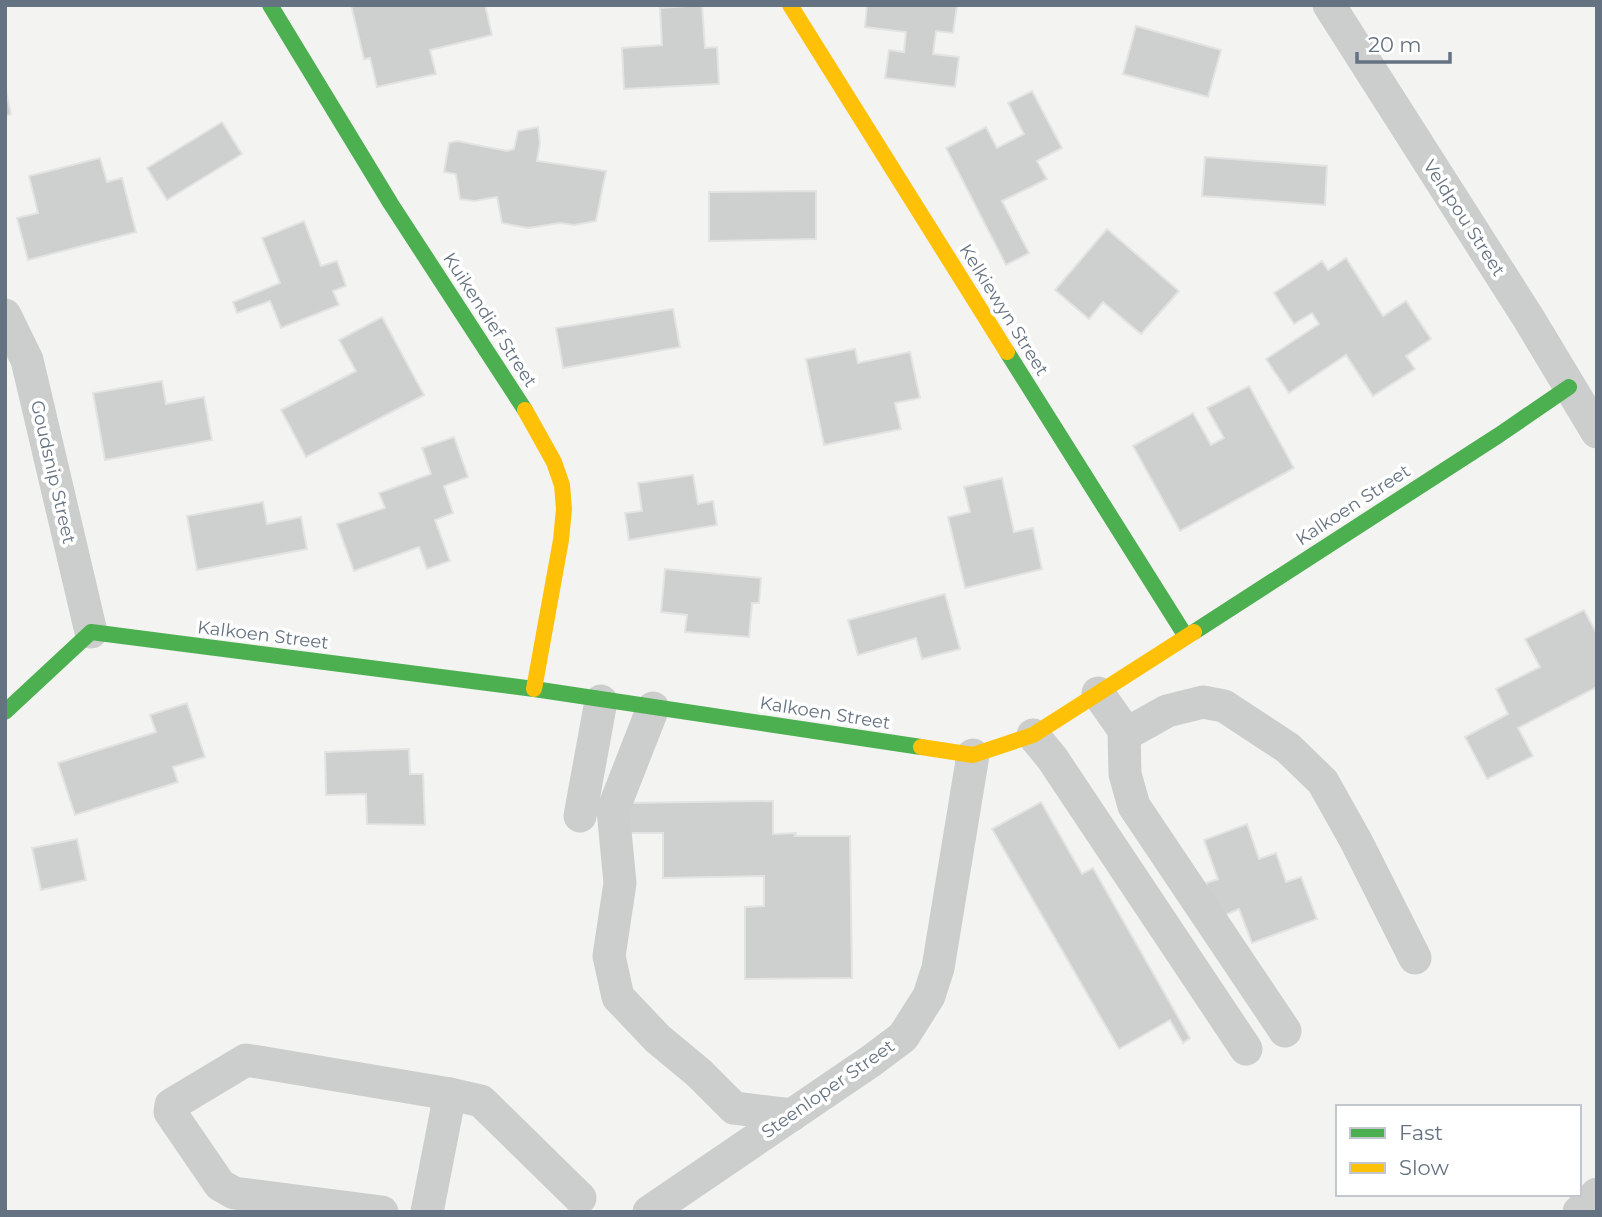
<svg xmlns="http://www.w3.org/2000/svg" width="1602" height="1217" font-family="Montserrat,sans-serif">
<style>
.building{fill:#cecfcf;stroke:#e2e3e2;stroke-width:2}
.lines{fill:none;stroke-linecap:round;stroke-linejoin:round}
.street{stroke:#cccdcd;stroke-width:33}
.fast{stroke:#4caf50;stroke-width:16}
.slow{stroke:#ffc107;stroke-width:16}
.labels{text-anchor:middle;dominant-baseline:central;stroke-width:7;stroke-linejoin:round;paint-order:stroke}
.street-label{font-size:18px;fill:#657281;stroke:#fff}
</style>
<rect width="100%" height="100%" fill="#f3f4f2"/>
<!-- building -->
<g class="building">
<polygon points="351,5 485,5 492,35 430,50 436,74 377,87 370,58 364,59"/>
<polygon points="702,5 705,48 717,47 719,84 624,89 622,48 662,45 660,8"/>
<polygon points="867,5 957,6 953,33 936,31 933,54 959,57 955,87 885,78 889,50 904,52 906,32 865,27"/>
<polygon points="1136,26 1221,50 1208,97 1123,74"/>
<polygon points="5,87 11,114 5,116"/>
<polygon points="1032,91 1062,148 1037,161 1047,179 1002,201 1029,253 1006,265 946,148 986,127 997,148 1024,134 1008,103"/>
<polygon points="222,122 242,154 167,200 147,168"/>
<polygon points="538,127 540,143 537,161 606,171 596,221 574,225 560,223 528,228 502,223 497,197 474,201 460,199 456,174 444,172 449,143 457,141 507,151 514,149 518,131"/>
<polygon points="1205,157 1327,166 1325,205 1202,196"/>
<polygon points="100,158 107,182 122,178 136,232 28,260 17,218 38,213 29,176"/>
<polygon points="816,191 816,239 709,241 709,192"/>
<polygon points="304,221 321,266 337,261 346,286 333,291 339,305 281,328 270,301 237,313 233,302 280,283 262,238"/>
<polygon points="1107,229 1179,291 1141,334 1103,302 1089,319 1055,290"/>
<polygon points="1346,258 1383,316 1406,301 1431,339 1406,356 1415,369 1373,396 1346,355 1289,393 1266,359 1319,324 1312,313 1294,324 1274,293 1322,261 1328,270"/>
<polygon points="673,309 680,347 563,368 556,328"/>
<polygon points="382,317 424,395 306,457 281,410 356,371 339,340"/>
<polygon points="855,349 858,363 910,352 920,398 895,403 901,429 824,445 806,359"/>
<polygon points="162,381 166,404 204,397 212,440 105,460 93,393"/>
<polygon points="1249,386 1294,468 1180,531 1133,446 1193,413 1211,445 1224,438 1207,408"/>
<polygon points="454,437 468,477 444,486 453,513 435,520 450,561 427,569 419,547 354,571 337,524 385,508 379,493 431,474 422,448"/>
<polygon points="693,475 698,504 713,501 717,525 629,540 625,513 642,511 638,483"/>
<polygon points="1002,478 1014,532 1033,528 1042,569 965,588 948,517 970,512 964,487"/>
<polygon points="263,502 267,524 301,517 307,549 197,570 187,516"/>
<polygon points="665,569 761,578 759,603 752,603 749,637 685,632 687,615 661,612"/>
<polygon points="945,594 960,649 922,659 916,638 858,655 848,620"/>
<polygon points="1584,610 1597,634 1597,687 1518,728 1533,756 1487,779 1465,737 1508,714 1496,689 1540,667 1525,639"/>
<polygon points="187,703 205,757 173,767 178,782 75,815 58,763 156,732 150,715"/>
<polygon points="409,749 410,774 423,774 425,825 367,824 366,794 326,795 325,752"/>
<polygon points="773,801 773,834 796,833 795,836 850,836 852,978 745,979 745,907 764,906 764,876 663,878 663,833 626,833 626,803"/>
<polygon points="1041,802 1082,874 1093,868 1190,1038 1183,1043 1170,1020 1119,1049 992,829"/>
<polygon points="1247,824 1259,859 1276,853 1286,882 1301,877 1317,919 1252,943 1239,909 1218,918 1206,883 1218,879 1204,840"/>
<polygon points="77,839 86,880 41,890 32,848"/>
</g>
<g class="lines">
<!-- street -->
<g class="street">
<polyline points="1329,5 1529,319 1597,432"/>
<polyline points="5,315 27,360 91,632"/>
<polyline points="1098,693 1124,730 1135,729 1167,711 1203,702 1224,706 1288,748 1323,782 1356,841 1415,958"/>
<polyline points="653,708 613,810 620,883 609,956 618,997 658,1039 699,1073 734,1108 792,1115"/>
<polyline points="1124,730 1125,774 1134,806 1285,1031"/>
<polyline points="1033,735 1052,758 1246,1049"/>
<polyline points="580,816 601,701"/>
<polyline points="382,1212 234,1193 220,1185 170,1112 171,1105 246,1060 450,1094 481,1101 580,1198"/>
<polyline points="427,1212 450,1094"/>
<polyline points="649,1212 871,1061 903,1037 929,996 938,968 973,755"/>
<polyline points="1579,1212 1597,1194"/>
</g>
<!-- fast -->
<g class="fast">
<polyline points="270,5 391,204 525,410"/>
<polyline points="1007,352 1185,635"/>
<polyline points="1194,632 1499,435 1569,387"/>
<polyline points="5,712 91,632 534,689 921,747"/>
</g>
<!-- slow -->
<g class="slow">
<polyline points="790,5 1007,352"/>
<polyline points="525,410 554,462 562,485 564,509 561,540 534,689"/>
<polyline points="921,747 973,755 1033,735 1194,632"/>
</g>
</g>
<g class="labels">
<!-- street labels -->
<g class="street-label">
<text transform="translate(1464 218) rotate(57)">Veldpou Street</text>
<text transform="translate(1004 310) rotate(58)">Kelkiewyn Street</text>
<text transform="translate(490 320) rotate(57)">Kuikendief Street</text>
<text transform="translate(53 472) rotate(77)">Goudsnip Street</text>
<text transform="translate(1353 505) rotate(-33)">Kalkoen Street</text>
<text transform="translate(263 635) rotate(7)">Kalkoen Street</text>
<text transform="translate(825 713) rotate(9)">Kalkoen Street</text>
<text transform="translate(828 1089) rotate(-35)">Steenloper Street</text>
</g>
</g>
<!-- border -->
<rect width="1602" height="1217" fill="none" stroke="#657281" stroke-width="14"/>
<!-- legend -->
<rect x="1336" y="1105" width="245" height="91" fill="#ffffff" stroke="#c1c7cd" stroke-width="2"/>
<rect x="1350" y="1128" width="35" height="10" fill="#4caf50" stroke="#c1c7cd" stroke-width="2"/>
<text x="1399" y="1140" font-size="21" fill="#657281">Fast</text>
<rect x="1350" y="1163" width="35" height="10" fill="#ffc107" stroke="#c1c7cd" stroke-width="2"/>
<text x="1399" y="1175" font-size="21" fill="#657281">Slow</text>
<!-- scale -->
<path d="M1357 52v10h93v-10" fill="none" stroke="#657281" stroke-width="3.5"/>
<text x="1368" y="52" font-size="21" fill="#657281" stroke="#ffffff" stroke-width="5" paint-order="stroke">20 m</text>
</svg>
